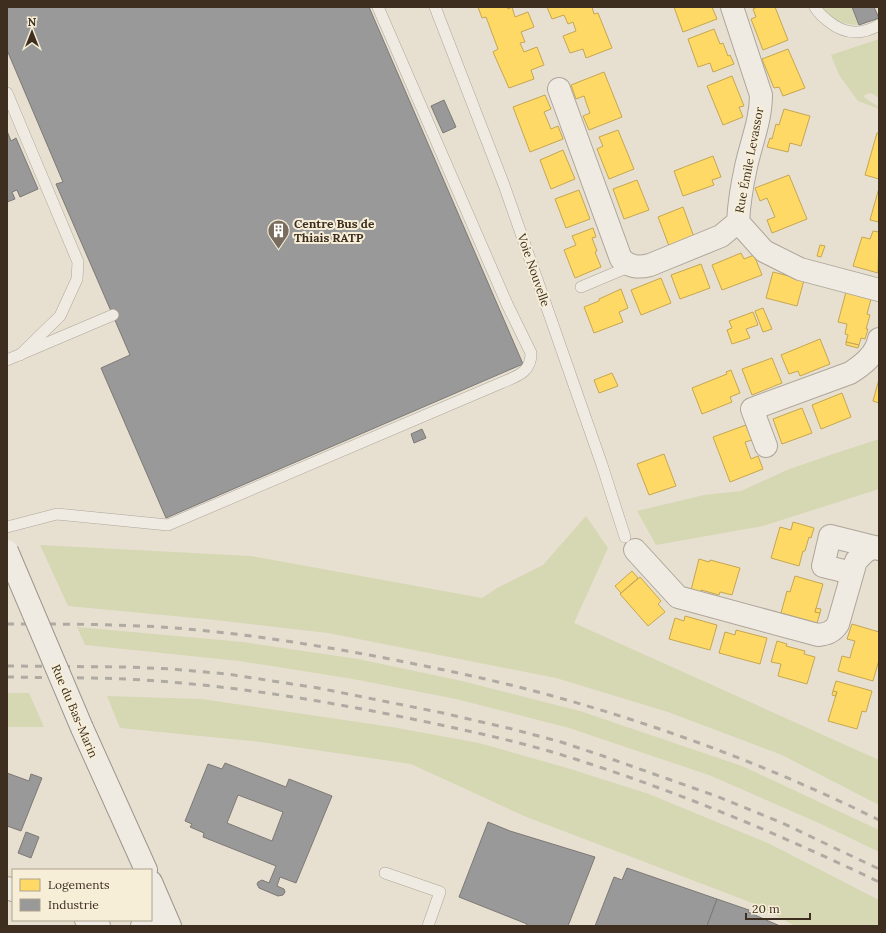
<svg xmlns="http://www.w3.org/2000/svg" width="886" height="933" font-family="Lora,serif">
<style>
.green{fill:#d6d7b3}
.homes{fill:#ffd966;stroke:#c5a651}
.industry{fill:#999;stroke:#7d7975;fill-rule:evenodd}
.lines{fill:none;stroke-linecap:round;stroke-linejoin:round}
.lane-casing{stroke:#ada599;stroke-width:12}
.street-casing{stroke:#ada599;stroke-width:24}
.secondary-casing{stroke:#9c958a;stroke-width:24}
.lane{stroke:#efebe3;stroke-width:11}
.street{stroke:#efebe3;stroke-width:22}
.secondary{stroke:#efebe3;stroke-width:22}
.rail{stroke:#afaaa2;stroke-width:3;stroke-dasharray:7 7;stroke-linecap:butt}
.secondary-bridge-casing{stroke:#9c958a;stroke-width:24;stroke-linecap:butt}
.secondary-bridge{stroke:#efebe3;stroke-width:22}
.labels{text-anchor:middle;dominant-baseline:central;stroke-width:4;stroke-linejoin:round;paint-order:stroke}
.street-label{font-size:12px;fill:#3d2e20;stroke:#f7eed8}
.poi-label{font-size:12px;font-weight:bold;fill:#3d2e20;stroke:#f7eed8;text-anchor:start}
</style>
<rect width="100%" height="100%" fill="#e7e0d1"/>
<!-- green -->
<g class="green">
<path d="M820,7h32l7,18c-15,0 -29,-6 -39,-18z"/>
<path d="M879,39v59c-5,-3 -8,-7 -14,-3l-1,2c5,4 9,6 15,10v2l-21,-8 -19,-26 -8,-20z"/>
<polygon points="879,439 879,489 763,526 656,545 637,511 704,495 741,491 787,470 830,455"/>
<polygon points="586,516 608,548 574,623 879,760 879,805 782,755 668,712 556,678 328,633 216,620 68,606 40,545 251,556 482,598 497,588 543,565"/>
<polygon points="77,627 243,642 358,659 462,681 580,711 742,766 879,830 879,852 821,824 709,775 569,728 456,699 353,679 239,661 85,645"/>
<polygon points="7,693 29,693 44,727 7,727"/>
<polygon points="107,696 202,699 392,727 479,743 567,768 649,794 770,844 879,900 879,926 795,926 755,904 524,816 411,764 261,742 120,728"/>
</g>
<!-- homes -->
<g class="homes">
<polygon points="478,7 507,7 508,9 512,7 515,17 528,12 534,27 521,32 525,42 520,43 524,52 537,47 544,65 531,70 534,79 509,88 493,52 498,49 486,17 482,18"/>
<polygon points="547,7 592,7 594,14 598,13 612,48 586,58 583,49 570,53 563,36 576,31 573,22 568,24 564,15 552,19"/>
<polygon points="674,7 712,7 717,19 683,32"/>
<polygon points="757,7 775,7 788,40 763,50 751,19 756,17 753,9"/>
<polygon points="714,29 720,44 723,43 728,56 730,55 734,64 713,72 710,63 698,67 688,39"/>
<polygon points="788,49 805,88 783,96 779,87 774,88 762,59"/>
<polygon points="604,72 622,117 589,130 583,116 590,113 587,105 584,96 576,99 571,85"/>
<polygon points="732,76 744,106 739,107 743,117 723,125 707,86"/>
<polygon points="545,95 551,109 544,112 551,129 558,126 563,139 530,152 513,107"/>
<polygon points="784,109 810,116 801,146 790,143 788,152 767,147 770,138 772,139 776,124 779,125"/>
<polygon points="618,130 634,169 609,179 597,149 603,146 599,137"/>
<polygon points="877,133 879,133 879,179 865,175"/>
<polygon points="563,150 575,179 551,189 540,160"/>
<polygon points="713,156 721,177 712,180 714,185 683,196 674,171"/>
<polygon points="789,175 807,219 772,233 767,220 775,217 767,198 760,201 755,188"/>
<polygon points="637,180 649,210 624,219 613,189"/>
<polygon points="879,188 879,222 870,220"/>
<polygon points="579,190 590,219 566,228 555,199"/>
<polygon points="683,207 694,237 669,246 658,217"/>
<polygon points="593,228 596,237 592,238 597,251 595,252 601,267 575,278 564,250 576,245 572,236"/>
<polygon points="873,231 879,232 878,273 853,266 862,237 870,239"/>
<polygon points="820,245 825,246 821,257 817,256"/>
<polygon points="741,253 744,259 754,255 762,275 722,290 712,265"/>
<polygon points="701,264 710,288 680,299 671,275"/>
<polygon points="773,272 804,280 797,306 766,298"/>
<polygon points="661,278 671,303 641,315 631,290"/>
<polygon points="621,289 628,308 619,312 623,322 594,333 584,307 599,301 599,299"/>
<polygon points="846,292 871,299 867,314 870,315 866,329 868,329 865,339 861,338 859,345 846,342 848,335 845,334 847,324 838,322"/>
<polygon points="763,308 772,329 763,332 755,311"/>
<polygon points="753,312 758,325 746,329 750,338 732,344 727,330 732,328 729,321"/>
<polygon points="820,339 830,364 800,376 798,371 789,374 781,355"/>
<polygon points="846,342 859,345 858,348 846,345"/>
<polygon points="772,358 782,383 752,395 742,369"/>
<polygon points="731,370 740,393 730,397 732,402 702,414 692,388 727,374 726,372"/>
<polygon points="612,373 618,386 599,393 594,380"/>
<polygon points="879,379 879,403 873,401"/>
<polygon points="842,393 851,417 821,429 812,405"/>
<polygon points="802,408 812,433 782,444 773,419"/>
<polygon points="746,425 752,440 745,442 751,459 758,456 763,469 730,482 713,437"/>
<polygon points="664,454 676,486 649,495 637,464"/>
<polygon points="793,522 814,528 811,538 809,537 805,551 803,551 799,566 771,558 780,527 791,530"/>
<polygon points="699,559 709,562 710,560 740,568 732,595 720,592 719,595 701,590 701,592 691,590"/>
<polygon points="632,571 638,578 621,593 615,586"/>
<polygon points="795,576 823,584 815,612 820,613 817,623 781,613 787,591 790,592"/>
<polygon points="640,577 661,601 658,604 665,612 648,626 620,594"/>
<polygon points="816,608 821,609 820,613 815,612"/>
<polygon points="685,616 717,625 710,650 669,639 675,618 684,621"/>
<polygon points="852,624 879,632 879,660 873,681 838,671 842,656 850,658 852,650 855,641 847,639"/>
<polygon points="736,630 767,638 760,664 719,653 725,632 735,635"/>
<polygon points="777,641 787,644 786,646 805,651 804,654 815,657 807,684 778,676 781,664 771,662"/>
<polygon points="836,681 872,691 866,712 862,711 857,729 828,721 837,692 833,691"/>
<polygon points="833,691 837,692 835,696 832,695"/>
</g>
<!-- industry -->
<g class="industry">
<polygon points="7,7 369,7 523,364 166,518 101,368 130,355 56,184 63,182 7,50"/>
<polygon points="852,7 874,7 879,18 859,25"/>
<polygon points="444,100 456,127 443,133 431,106"/>
<polygon points="7,131 11,141 16,138 38,189 20,197 17,190 12,192 15,199 7,202"/>
<polygon points="422,429 426,438 414,443 411,434"/>
<path d="M225,763l61,24 3,-8 43,17 -36,87 -16,-6 -3,9 7,3 1,3 -2,3 -5,1 -19,-8 -2,-4 1,-2 4,-2 7,3 7,-17 -73,-29 1,-4 -14,-6 2,-3 -7,-3 23,-57 14,5zM238,795l45,17 -11,29 -45,-18z"/>
<polygon points="7,773 29,781 31,774 42,778 21,831 7,826"/>
<polygon points="488,822 510,831 595,857 568,926 526,926 527,924 459,897"/>
<polygon points="26,832 39,837 31,858 18,853"/>
<polygon points="627,868 717,899 707,926 595,926 614,877 622,880"/>
<polygon points="717,899 749,910 748,912 780,926 707,926"/>
</g>
<g class="lines">
<defs>
<g id="lane">
<polyline points="435,7 504,185 602,465 625,537"/>
<path d="M815,7c3,6 8,10 13,14 16,13 32,15 51,4"/>
<polyline points="7,93 78,262 77,279 60,316 20,355"/>
<polyline points="581,287 631,266"/>
<polyline points="7,360 113,315"/>
<path d="M7,527l50,-13 111,11 333,-142c16,-7 30,-10 30,-30l-24,-49 -129,-297"/>
<polyline points="385,873 440,892 428,926"/>
</g>
<g id="street">
<path d="M559,89l62,170c9,8 17,9 29,6l71,-29 17,-14c1,-18 4,-37 8,-55 5,-24 15,-47 15,-72l-29,-88"/>
<polyline points="738,222 764,251 800,269 879,290"/>
<path d="M766,446l-14,-37 98,-36c13,-8 26,-18 29,-34"/>
<path d="M635,550l43,47 140,38c9,-1 15,-3 20,-11l18,-63 9,-9 9,-5 5,2"/>
<polyline points="852,573 823,566 830,536 874,547"/>
<polyline points="7,888 13,890"/>
<polyline points="86,920 99,926"/>
<polyline points="142,926 166,919"/>
</g>
<g id="secondary">
<polyline points="82,728 146,870"/>
<polyline points="151,882 170,926"/>
</g>
</defs>
<!-- lane casing -->
<use href="#lane" class="lane-casing"/>
<!-- street casing -->
<use href="#street" class="street-casing"/>
<!-- secondary casing -->
<use href="#secondary" class="secondary-casing"/>
<!-- lane -->
<use href="#lane" class="lane"/>
<!-- street -->
<use href="#street" class="street"/>
<!-- secondary -->
<use href="#secondary" class="secondary"/>
<!-- rail -->
<g class="rail">
<path d="M7,624c51,0 103,0 154,3 75,5 150,17 224,31 55,11 110,22 164,37 113,31 225,73 330,125"/>
<polyline points="7,666 127,667 172,669 227,674 318,688 443,713 512,729 561,742 603,756 716,796 780,822 879,869"/>
<path d="M7,677c54,1 109,0 163,5 84,7 166,21 247,38 48,10 95,20 142,34 110,34 216,78 320,128"/>
</g>
<defs>
<polyline id="secondary-bridge" points="7,551 82,728"/>
</defs>
<!-- secondary-bridge casing -->
<use href="#secondary-bridge" class="secondary-bridge-casing"/>
<!-- secondary-bridge -->
<use href="#secondary-bridge" class="secondary-bridge"/>
</g>
<!-- icons -->
<defs>
<symbol id="building-pin" viewBox="-11 -11 22 30"><path d="M0 17L-7.5 6A9.5 9.5 0 1 1 7.5 6Z" fill="#786c5e" stroke="#f7eed8"/><path d="M-4-6H4V6H1V3H-1V6H-4ZM-2.5-4.3h1.7v1.8h-1.7ZM.8-4.3h1.7v1.8H.8ZM-2.5-1h1.7V.8h-1.7ZM.8-1h1.7V.8H.8Z" fill="#fff"/></symbol>
</defs>
<g fill-rule="evenodd">
<use href="#building-pin" x="266" y="218" width="25" height="34"/>
</g>
<g class="labels">
<!-- street labels -->
<g class="street-label">
<text transform="translate(749 160) rotate(-79)">Rue Émile Levassor</text>
<text transform="translate(534 270) rotate(71)">Voie Nouvelle</text>
<text transform="translate(75 711) rotate(67)">Rue du Bas-Marin</text>
</g>
<!-- poi labels -->
<g class="poi-label">
<text x="294" y="223">Centre Bus de<tspan x="294" dy="14">Thiais RATP</tspan></text>
</g>
</g>
<!-- border -->
<rect width="886" height="933" fill="none" stroke="#3d2e20" stroke-width="16"/>
<!-- legend -->
<rect x="12" y="869" width="140" height="52" fill="#f7eed8" stroke="#ada18e"/>
<rect x="20" y="879" width="20" height="12" fill="#ffd966" stroke="#ada18e"/>
<text x="48" y="889" font-size="12" fill="#3d2e20">Logements</text>
<rect x="20" y="899" width="20" height="12" fill="#999999" stroke="#ada18e"/>
<text x="48" y="909" font-size="12" fill="#3d2e20">Industrie</text>
<!-- north arrow -->
<g transform="translate(32 32)" stroke="#f7eed8" stroke-width="3" paint-order="stroke">
<path d="M0-3L7 15L0 10L-7 15Z" fill="#3d2e20"/>
<text y="-6" font-size="11" font-weight="bold" text-anchor="middle" fill="#3d2e20">N</text>
</g>
<!-- scale -->
<path d="M746 913v6h64v-6" fill="none" stroke="#3d2e20" stroke-width="2"/>
<text x="752" y="913" font-size="12" fill="#3d2e20" stroke="#f7eed8" stroke-width="3" paint-order="stroke">20 m</text>
</svg>
